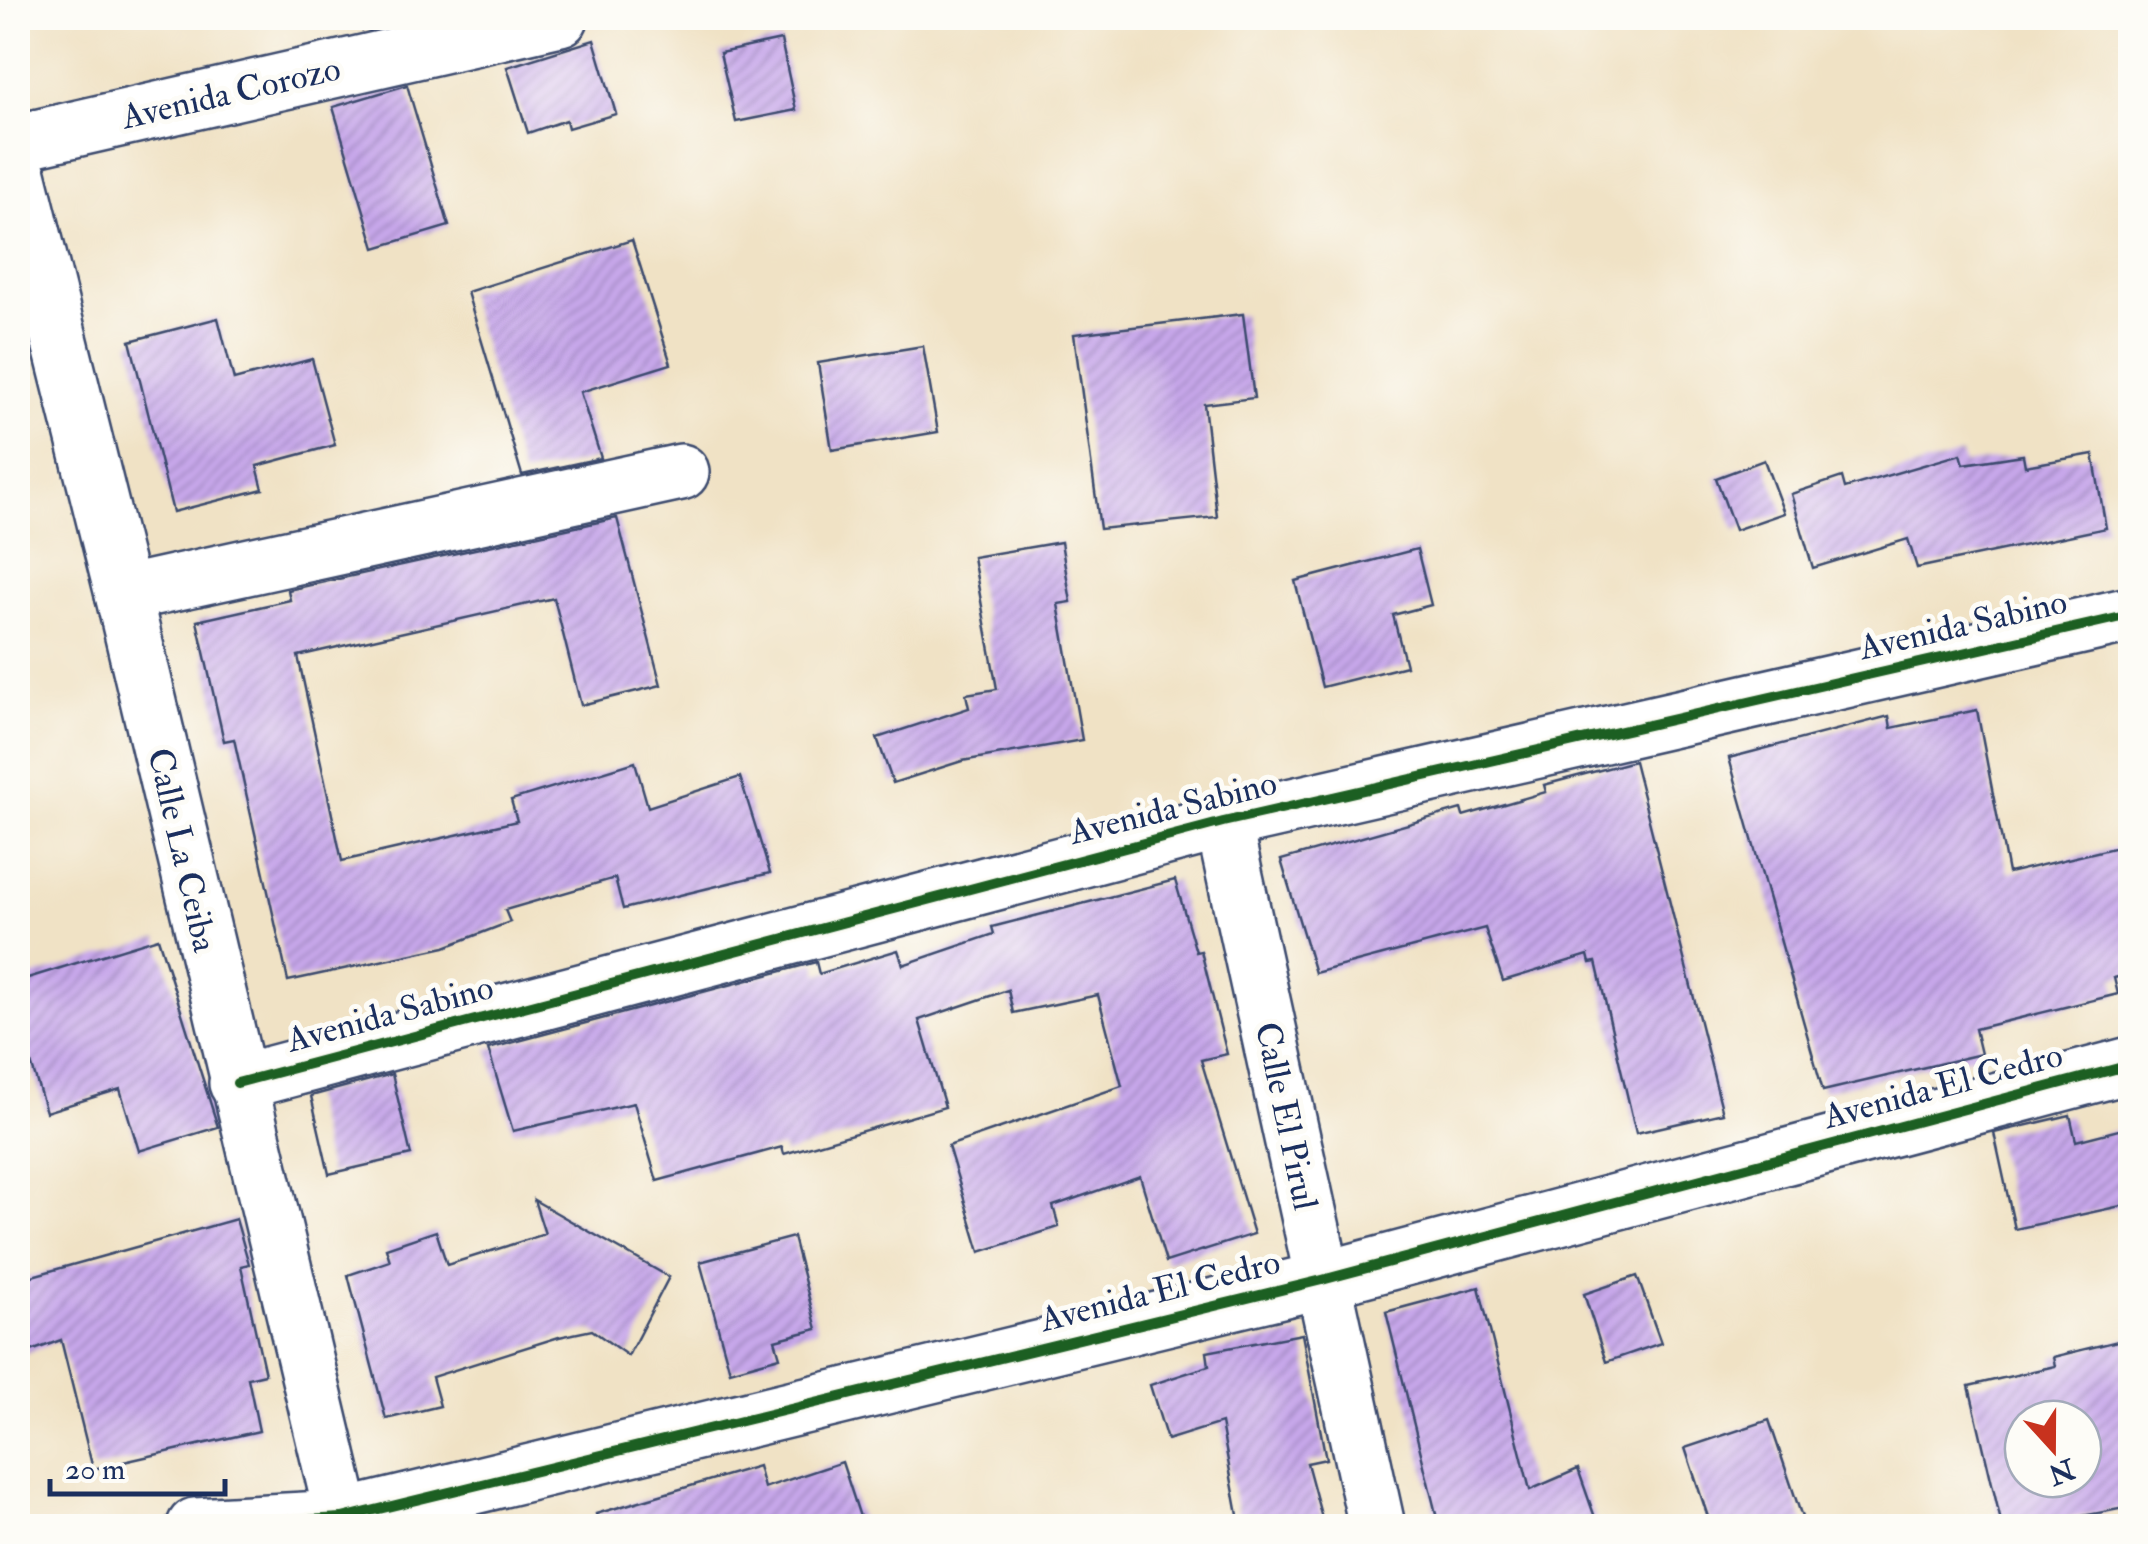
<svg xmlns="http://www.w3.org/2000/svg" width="2148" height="1544" font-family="'IM FELL Double Pica',serif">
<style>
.building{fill:url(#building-hatch);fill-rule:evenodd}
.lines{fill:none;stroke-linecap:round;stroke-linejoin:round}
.minor-casing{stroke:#3b4a6d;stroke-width:60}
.minor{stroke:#fff;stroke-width:55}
.cycleway-casing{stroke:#fdfcf7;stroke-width:16}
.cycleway{stroke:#1b5e20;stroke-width:10}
.labels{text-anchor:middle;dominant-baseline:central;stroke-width:10;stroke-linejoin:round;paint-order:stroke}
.street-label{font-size:35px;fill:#1b2f5e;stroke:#fdfcf7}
</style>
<defs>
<pattern id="building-hatch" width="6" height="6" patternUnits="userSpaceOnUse" patternTransform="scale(2.5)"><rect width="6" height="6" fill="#c7a7ea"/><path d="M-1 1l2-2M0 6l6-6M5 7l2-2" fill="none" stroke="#a188c1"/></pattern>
</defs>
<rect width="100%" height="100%" fill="#fdfcf7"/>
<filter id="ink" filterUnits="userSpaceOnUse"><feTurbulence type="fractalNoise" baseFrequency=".01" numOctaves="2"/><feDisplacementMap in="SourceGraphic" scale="20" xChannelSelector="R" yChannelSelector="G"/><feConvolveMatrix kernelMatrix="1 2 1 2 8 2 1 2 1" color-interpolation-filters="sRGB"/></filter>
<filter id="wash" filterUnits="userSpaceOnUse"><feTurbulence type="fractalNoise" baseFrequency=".0048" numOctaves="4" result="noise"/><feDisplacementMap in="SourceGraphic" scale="40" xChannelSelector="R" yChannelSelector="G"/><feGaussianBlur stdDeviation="2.25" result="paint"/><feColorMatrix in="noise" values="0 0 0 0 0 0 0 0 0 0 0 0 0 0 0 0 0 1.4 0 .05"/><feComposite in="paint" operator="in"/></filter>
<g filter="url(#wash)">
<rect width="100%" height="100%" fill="#f0e2c5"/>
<g id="blocks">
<!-- building -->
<g class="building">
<polygon points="594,40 616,114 568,128 566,120 528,133 507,67"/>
<polygon points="781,40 796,110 736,122 720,53"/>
<polygon points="407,85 449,226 375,248 333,107"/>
<polygon points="632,240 671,364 580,392 601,458 522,475 467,292"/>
<polygon points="1243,314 1254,398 1204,404 1217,517 1100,529 1074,334"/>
<polygon points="218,318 234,380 312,359 335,445 257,466 263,489 173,512 130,341"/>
<polygon points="923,346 938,432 832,450 818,363"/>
<polygon points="1961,454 1964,464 2023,455 2025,466 2093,454 2106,528 1917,568 1908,539 1813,568 1791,494 1842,477 1845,488"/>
<polygon points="1764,460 1784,513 1735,530 1716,478"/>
<polygon points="617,518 661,685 581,705 554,598 298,656 342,861 517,821 511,800 635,762 648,807 740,777 770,873 623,909 615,878 505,910 510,922 445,947 288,981 234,739 224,741 197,621 290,600 288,590"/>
<polygon points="1061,542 1071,602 1058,604 1082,740 962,761 893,783 877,738 969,708 966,694 997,689 973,557"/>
<polygon points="1417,549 1431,605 1393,615 1406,666 1322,687 1295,581"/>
<polygon points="1977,710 2008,873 2130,844 2130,974 2114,978 2118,994 1975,1029 1981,1054 1823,1091 1729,758 1889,716 1891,728"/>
<polygon points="1634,761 1723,1113 1636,1133 1596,962 1590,963 1588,955 1503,981 1485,928 1315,973 1281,860 1461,809 1463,816 1546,792 1544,785"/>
<polygon points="1175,880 1196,952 1201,951 1227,1054 1201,1060 1254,1234 1166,1262 1140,1176 1053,1206 1059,1227 980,1252 948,1146 1122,1086 1098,995 1013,1013 1008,990 919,1020 945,1107 784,1154 782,1147 657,1181 634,1103 513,1131 488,1049 816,962 819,974 898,950 903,965 994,934 992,927"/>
<polygon points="158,938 218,1127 139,1151 120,1089 46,1112 18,1020 18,981"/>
<polygon points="392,1074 411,1155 329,1174 311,1096"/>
<polygon points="2070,1115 2076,1141 2130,1127 2130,1204 2015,1229 1994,1133"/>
<polygon points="534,1200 669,1277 628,1356 592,1330 559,1337 432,1377 440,1406 386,1419 348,1275 390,1261 386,1248 436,1231 447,1265 545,1234"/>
<polygon points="236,1219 249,1264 241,1266 265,1374 248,1378 259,1431 93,1469 61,1340 18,1356 18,1280"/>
<polygon points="793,1237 817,1329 775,1340 780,1357 730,1371 700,1262"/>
<polygon points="1637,1276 1661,1343 1606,1362 1584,1294"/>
<polygon points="1479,1287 1530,1490 1578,1469 1598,1526 1439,1526 1386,1312"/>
<polygon points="1302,1334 1326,1459 1307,1463 1324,1526 1240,1526 1221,1423 1167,1440 1150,1385 1209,1366 1207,1352"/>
<path d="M2130,1338v169l-100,19h-28l-33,-140 86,-20 -2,-9zM2023,1419h60v60h-60z"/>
<polygon points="1769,1420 1805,1526 1711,1526 1685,1448"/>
<polygon points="842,1462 863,1526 598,1526 596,1514 758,1466 764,1488"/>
</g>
</g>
</g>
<g filter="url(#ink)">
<use href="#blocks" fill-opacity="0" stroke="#3b4a6d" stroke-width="2.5"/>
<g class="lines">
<defs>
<g id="minor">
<polyline points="18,142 560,18"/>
<polyline points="18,174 123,594 345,1526"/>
<polyline points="123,594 681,472"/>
<polyline points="1223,822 1377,1526"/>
<polyline points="237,1083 1223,822 2130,615"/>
<polyline points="195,1526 342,1518 1322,1280 2130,1065"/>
</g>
</defs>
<!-- minor casing -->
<use href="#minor" class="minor-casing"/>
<!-- minor -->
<use href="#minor" class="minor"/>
<defs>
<g id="cycleway">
<polyline points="237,1083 1223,822 2130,615"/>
<polyline points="195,1526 342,1518 1322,1280 2130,1065"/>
</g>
</defs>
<!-- cycleway casing -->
<use href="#cycleway" class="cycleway-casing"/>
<!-- cycleway -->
<use href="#cycleway" class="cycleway"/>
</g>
</g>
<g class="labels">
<!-- street labels -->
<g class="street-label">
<text transform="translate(231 93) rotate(-13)">Avenida Corozo</text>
<text transform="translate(1963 625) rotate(-13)">Avenida Sabino</text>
<text transform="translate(1173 808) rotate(-14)">Avenida Sabino</text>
<text transform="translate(182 850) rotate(77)">Calle La Ceiba</text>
<text transform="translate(390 1014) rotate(-15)">Avenida Sabino</text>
<text transform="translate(1943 1086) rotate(-15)">Avenida El Cedro</text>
<text transform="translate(1286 1116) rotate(78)">Calle El Pirul</text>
<text transform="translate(1160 1291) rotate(-14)">Avenida El Cedro</text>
</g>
</g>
<!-- margin -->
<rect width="2148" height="1544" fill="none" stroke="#fdfcf7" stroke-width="60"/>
<!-- north arrow -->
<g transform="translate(2053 1449) rotate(159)"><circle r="48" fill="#fdfcf7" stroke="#a3aaba" stroke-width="2.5"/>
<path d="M0-8L18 38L0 25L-18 38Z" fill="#c8321e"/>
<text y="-15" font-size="28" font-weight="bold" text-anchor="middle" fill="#1b2f5e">N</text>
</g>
<!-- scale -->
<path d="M50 1479v15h175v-15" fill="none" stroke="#1b2f5e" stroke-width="5"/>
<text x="65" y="1479" font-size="30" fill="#1b2f5e" stroke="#fdfcf7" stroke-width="8" paint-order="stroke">20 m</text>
</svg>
